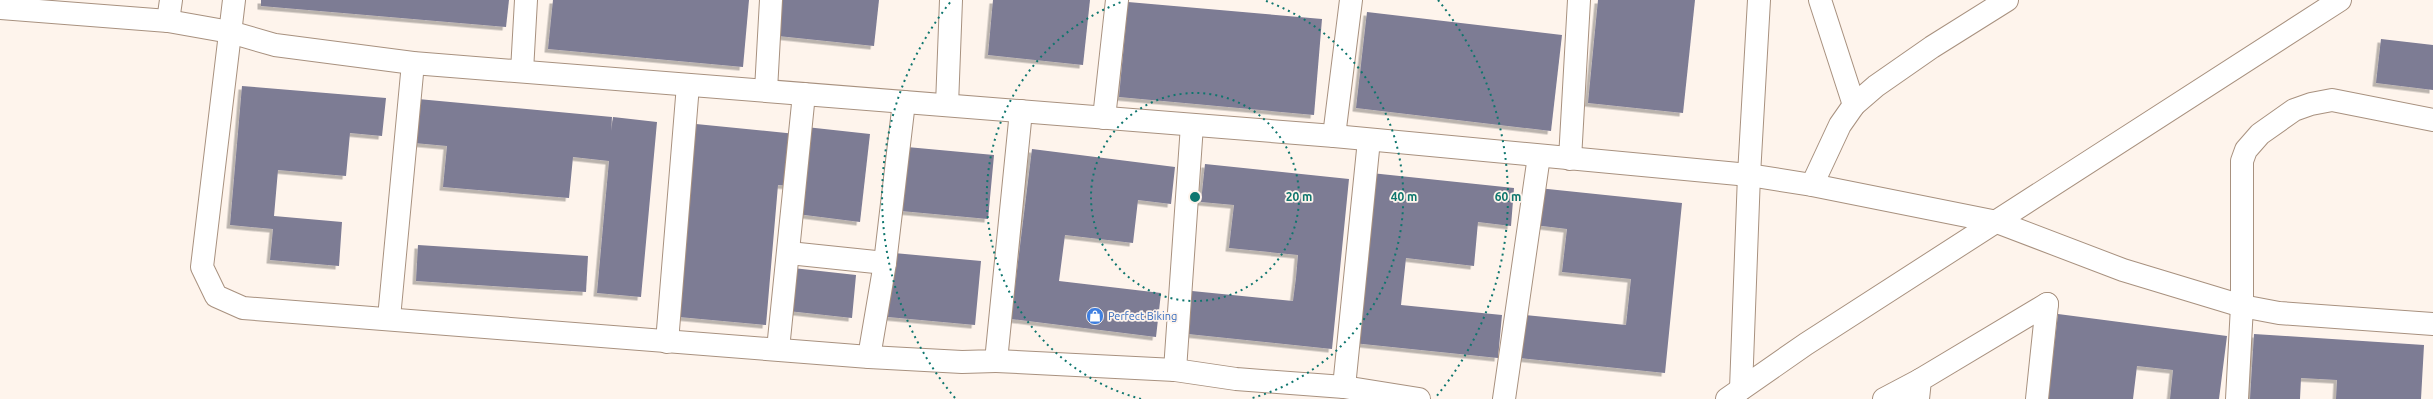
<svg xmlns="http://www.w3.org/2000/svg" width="2433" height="399" font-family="Ubuntu,sans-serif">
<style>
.building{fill:#7d7b94;filter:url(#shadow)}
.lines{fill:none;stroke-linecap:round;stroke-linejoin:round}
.minor-casing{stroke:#a8917f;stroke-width:24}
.minor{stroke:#fff;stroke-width:22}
.ring{fill:none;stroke:#0f766e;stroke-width:2;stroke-dasharray:2 4}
.labels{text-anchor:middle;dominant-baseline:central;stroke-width:3.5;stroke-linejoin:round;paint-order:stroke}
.shop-label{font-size:11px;fill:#366cbe;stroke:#fef4ec;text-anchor:start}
.centre{fill:#0f766e;stroke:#fef4ec;stroke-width:2}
.ring-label{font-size:12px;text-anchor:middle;font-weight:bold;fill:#0f766e;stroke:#fef4ec;stroke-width:3.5;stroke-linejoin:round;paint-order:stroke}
</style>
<defs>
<filter id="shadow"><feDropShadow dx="-3.5" dy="3.5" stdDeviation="0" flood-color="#0004"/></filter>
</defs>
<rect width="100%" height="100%" fill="#fef4ec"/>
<!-- building -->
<g class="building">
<polygon points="261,0 509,0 506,27 261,6"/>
<polygon points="553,0 749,0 743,67 548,49"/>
<polygon points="782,0 879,0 874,46 778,36"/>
<polygon points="993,0 1090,0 1083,65 988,55"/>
<polygon points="1598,0 1695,0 1683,113 1588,103"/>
<polygon points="1128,2 1322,19 1314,115 1119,97"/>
<polygon points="1367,12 1562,35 1551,131 1356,108"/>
<polygon points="2381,39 2433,45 2433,90 2376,83"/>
<polygon points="242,86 386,98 382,136 350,133 346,176 278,170 274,216 342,222 339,266 270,260 273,229 230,225"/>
<polygon points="418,99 612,117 611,131 613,117 657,122 641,297 597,293 609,161 573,157 569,198 443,187 447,146 414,143"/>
<polygon points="696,124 796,134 791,186 778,185 766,325 679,317"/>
<polygon points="806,127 870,134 860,222 797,214"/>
<polygon points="907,147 994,155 988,219 901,211"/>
<polygon points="1032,149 1175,167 1171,204 1138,200 1133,243 1065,235 1059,281 1161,293 1156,337 1011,319"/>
<polygon points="1205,164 1349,179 1332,349 1188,334 1192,291 1293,301 1296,278 1298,255 1229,248 1234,205 1201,202"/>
<polygon points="1371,173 1514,188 1511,226 1478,222 1474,266 1406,258 1401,305 1502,315 1498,358 1353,343"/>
<polygon points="1538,188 1682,203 1665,373 1520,358 1525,315 1626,325 1631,279 1562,272 1567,229 1534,225"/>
<polygon points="418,245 588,256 586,292 416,281"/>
<polygon points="894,253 981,261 975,325 888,317"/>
<polygon points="793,268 856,275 852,318 788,311"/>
<polygon points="2058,314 2227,336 2219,399 2170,399 2173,370 2137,366 2133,399 2048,399"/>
<polygon points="2254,334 2424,345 2421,399 2336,399 2337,380 2301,378 2300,399 2250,399"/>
</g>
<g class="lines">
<defs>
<g id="minor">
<polyline points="234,0 202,267 216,296 243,308 869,357 962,362 996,361 1021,111"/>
<polyline points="1820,0 1854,105"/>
<polyline points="0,8 168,21 230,32 275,45 413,63 1334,136 1749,175 1812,185 1997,222 2123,270 2242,306 2279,313 2433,324"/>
<polyline points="168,21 171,0"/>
<polyline points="522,71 526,0"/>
<polyline points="766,90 771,0"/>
<polyline points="947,105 951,0"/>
<polyline points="1104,118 1117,0"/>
<polyline points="1334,136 1351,0"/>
<polyline points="1570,159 1579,0"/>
<polyline points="1812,185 1840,125 1854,105 1876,86 1932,47 2007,0"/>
<polyline points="789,253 885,263"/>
<polyline points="389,318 413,63"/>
<polyline points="667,342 688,85"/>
<polyline points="778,349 804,94"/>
<polyline points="869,357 885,263 904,102"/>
<polyline points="996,361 1175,370 1236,379 1344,387 1419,399"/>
<polyline points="1175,370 1192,125"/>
<polyline points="1344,387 1369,140"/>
<polyline points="1741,389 1749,175 1759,0"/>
<polyline points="1504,399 1539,156"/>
<polyline points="1727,399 1806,344 2340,0"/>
<polyline points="1884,399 1920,380"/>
<polyline points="1918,399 1920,380 2047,304"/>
<polyline points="2037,399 2047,304"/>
<polyline points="2237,399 2242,306 2242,161 2246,150 2260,134 2294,110 2311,104 2332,100 2433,120"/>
</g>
</defs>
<!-- minor casing -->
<use href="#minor" class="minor-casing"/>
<!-- minor -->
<use href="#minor" class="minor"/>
</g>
<!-- distance rings -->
<g class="ring">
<circle cx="1195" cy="197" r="104"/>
<path d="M1141 399A209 209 0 0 1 1124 1M1266 1A209 209 0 0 1 1249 399"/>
<path d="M955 398A313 313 0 0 1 952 0M1438 0A313 313 0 0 1 1435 398"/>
</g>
<!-- icons -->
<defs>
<symbol id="shop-disc" viewBox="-11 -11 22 22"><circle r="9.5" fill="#3f7fe0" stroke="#fef4ec"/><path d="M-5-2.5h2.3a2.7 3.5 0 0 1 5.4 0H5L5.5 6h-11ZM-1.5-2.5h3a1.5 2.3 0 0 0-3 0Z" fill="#fff"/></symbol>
</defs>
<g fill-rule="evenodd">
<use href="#shop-disc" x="1085" y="306" width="20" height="20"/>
</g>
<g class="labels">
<!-- shop labels -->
<g class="shop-label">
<text x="1108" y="316">Perfect Biking</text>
</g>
</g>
<circle cx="1195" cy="197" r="6" class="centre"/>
<g class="ring-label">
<text x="1299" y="201">20 m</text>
<text x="1404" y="201">40 m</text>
<text x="1508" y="201">60 m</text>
</g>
</svg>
